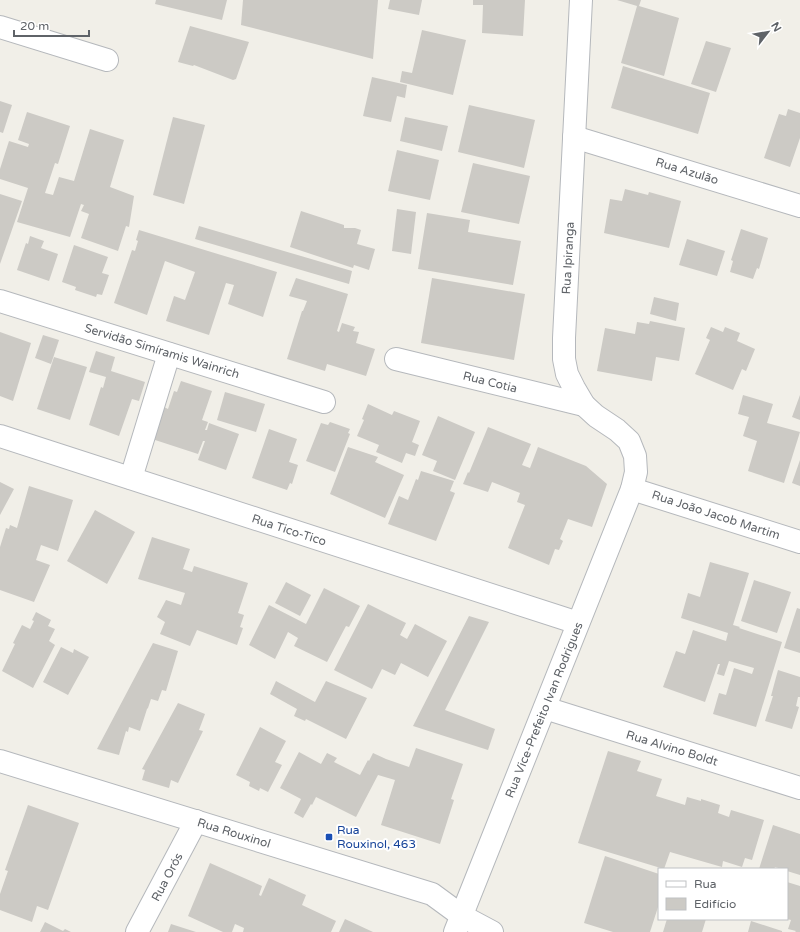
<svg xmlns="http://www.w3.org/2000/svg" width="800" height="932" font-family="'Varela Round',sans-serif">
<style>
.building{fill:#cccac5}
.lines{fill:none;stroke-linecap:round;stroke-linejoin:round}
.minor-casing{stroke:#b5b8bc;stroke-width:24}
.minor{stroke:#fff;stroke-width:22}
.transit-dot{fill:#1a4fb4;stroke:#fff;stroke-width:1.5}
.labels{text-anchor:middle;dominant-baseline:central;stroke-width:4;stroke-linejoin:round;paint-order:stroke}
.street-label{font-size:12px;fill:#5f6368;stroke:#fff}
.transit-label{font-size:12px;fill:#164399;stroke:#fff;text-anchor:start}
</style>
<rect width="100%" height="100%" fill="#f1efe8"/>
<!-- building -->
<g class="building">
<polygon points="156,0 227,0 222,20 155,4"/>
<polygon points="243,0 378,0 373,59 241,25"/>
<polygon points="390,0 422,0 419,15 388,9"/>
<polygon points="473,0 525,0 523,36 482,33 483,5 473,5"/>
<polygon points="617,0 641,0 639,6 679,18 664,76 621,63 637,6"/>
<polygon points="190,26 249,42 236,79 233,80 194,65 193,66 178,62"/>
<polygon points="422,30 466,40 453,95 400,82 402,71 412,73"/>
<polygon points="706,41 731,48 716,92 691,84"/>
<polygon points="623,66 710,93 698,134 611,108"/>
<polygon points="372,77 407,85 405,98 397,96 391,122 363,116"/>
<polygon points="0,101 12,105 3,133 0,132"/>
<polygon points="469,105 535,120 524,168 458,152"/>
<polygon points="788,109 800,113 800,138 790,167 764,158 779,114 786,116"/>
<polygon points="27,112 70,126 58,164 55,163 45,193 53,195 59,177 74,181 90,129 124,140 110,187 134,196 129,227 126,226 118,251 81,238 89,214 81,211 84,205 81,204 70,237 17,222 28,188 0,179 0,169 9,141 28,147 29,144 18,140"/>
<polygon points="173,117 205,125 184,204 153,195"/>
<polygon points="405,117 448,126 442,151 400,141"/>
<polygon points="397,150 439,160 430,200 388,191"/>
<polygon points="473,163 530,176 519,224 461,212"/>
<polygon points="625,189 648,195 649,192 681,201 669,248 604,233 610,199 622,201"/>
<polygon points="0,194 22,201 0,264"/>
<polygon points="397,209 416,212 411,254 392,251"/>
<polygon points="301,211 344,225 344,228 355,228 361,230 357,244 375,249 369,270 354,265 353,268 290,247"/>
<polygon points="427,213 470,220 468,232 521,241 513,285 418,269"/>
<polygon points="199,226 352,271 349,284 195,239"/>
<polygon points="741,229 768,238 759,269 757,268 753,279 730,272 733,261 731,260"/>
<polygon points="139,230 277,272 263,317 228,304 234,285 226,283 209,335 166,321 174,296 185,300 195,272 165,261 147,315 114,303 132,250 135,251 138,241 136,240"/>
<polygon points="30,236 44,241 41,248 58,254 49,281 17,270 26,243 28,244"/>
<polygon points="687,239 725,251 717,276 679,265"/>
<polygon points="74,245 108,257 102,273 109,275 102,295 97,294 96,297 75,290 76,287 62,282"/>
<polygon points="296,278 348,294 337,331 339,332 342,323 355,327 353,331 359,332 356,343 375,349 366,376 327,364 325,371 287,359 302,311 303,311 307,301 289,296"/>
<polygon points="432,278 525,294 514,360 421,343"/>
<polygon points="654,297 679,303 676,321 650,314"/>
<polygon points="650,321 685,328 679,361 656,357 652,381 597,371 605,328 635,334 637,322 649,324"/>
<polygon points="711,327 723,332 725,327 740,333 737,341 755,349 746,371 742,369 733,390 695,374 710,340 706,338"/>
<polygon points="0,332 31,343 13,401 0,396"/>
<polygon points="43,335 59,340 51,364 35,358"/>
<polygon points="96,351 115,357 111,371 145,382 139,401 132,399 119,436 89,425 101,387 103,388 106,377 89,372"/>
<polygon points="54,357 87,367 70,420 37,409"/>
<polygon points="181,381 212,391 202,420 208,422 205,430 207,430 209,423 239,434 226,470 198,460 205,441 203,441 198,454 152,439 164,407 168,409 174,391 177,392"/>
<polygon points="225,392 265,404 256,432 217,420"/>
<polygon points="743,395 773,404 767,423 800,432 784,483 748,471 757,441 743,436 749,417 738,414"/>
<polygon points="800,395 800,420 792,417"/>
<polygon points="368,404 392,415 394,411 420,421 412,442 419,445 415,456 406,453 402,463 376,452 379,445 357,436 364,420 362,419"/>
<polygon points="438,416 475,432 455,480 433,471 437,461 422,455"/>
<polygon points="330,422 350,429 348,433 350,434 335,472 306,461 321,423 328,425"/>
<polygon points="488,427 531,444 522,465 530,468 538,447 586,466 607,484 592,527 568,519 560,539 563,541 559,550 555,549 549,565 508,548 525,505 517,502 520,493 492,482 488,492 463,484 468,472 469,473"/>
<polygon points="269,429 297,439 289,462 298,465 292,484 290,483 287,490 252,478"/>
<polygon points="348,447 378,457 375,462 404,475 385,518 330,494"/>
<polygon points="800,460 800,486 792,483"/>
<polygon points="421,471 454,481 450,491 455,493 436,541 388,524 399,496 408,500 416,479 418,480"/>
<polygon points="0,482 14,489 0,515"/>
<polygon points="29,486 73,500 58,551 41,545 36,560 50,565 34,602 0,590 0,547 6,528 9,529 10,525 17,528"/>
<polygon points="95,510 135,532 107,584 67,561"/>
<polygon points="152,537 190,549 183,569 192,572 194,566 248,583 238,613 244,615 240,627 243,628 237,645 197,630 190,646 160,634 165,622 157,617 166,600 181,605 185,593 138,579"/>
<polygon points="710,562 749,573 733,625 740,627 739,628 782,642 756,727 713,714 719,693 726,695 734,668 752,674 754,668 729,661 724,676 717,674 720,664 718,664 705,702 663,687 676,651 685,654 693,630 726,641 728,633 681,618 688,593 700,597"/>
<polygon points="754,580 791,592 777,633 741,621"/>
<polygon points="286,582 311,595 300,616 275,603"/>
<polygon points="324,588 360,606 349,627 346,626 327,662 294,646 298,638 288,632 275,659 249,645 269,605 306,624"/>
<polygon points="368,604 406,623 400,635 407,639 415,624 447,641 428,677 401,663 395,675 382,669 372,689 334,670"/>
<polygon points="797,608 800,609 800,653 784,648"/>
<polygon points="36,612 51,620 48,626 55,629 49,641 55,645 33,688 2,671 15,644 13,643 22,625 30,629 34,621 32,620"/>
<polygon points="469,616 489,622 445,710 495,729 488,750 413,726"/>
<polygon points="153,643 178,651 166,691 162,690 158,701 151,699 148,708 147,709 140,731 129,727 128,732 126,731 119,755 97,749"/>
<polygon points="61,647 73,653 74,649 89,657 68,695 43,682"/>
<polygon points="778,670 800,677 800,697 798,697 796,706 799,707 792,729 765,721 773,696 771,696"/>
<polygon points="276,681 315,702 326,681 367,698 346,739 306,719 305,721 294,716 297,709 270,694"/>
<polygon points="178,703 205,714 199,730 203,731 178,783 171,780 169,788 142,780 145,770 142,769"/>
<polygon points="260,727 286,741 275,762 282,765 268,792 260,788 259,791 249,786 250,782 236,775"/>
<polygon points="416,748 463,764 451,799 454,800 440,844 381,825 395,780 378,775 356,817 316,797 312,805 311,804 303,818 294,813 301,799 280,788 299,752 321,764 327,753 337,758 334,762 360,775 368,760 369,761 373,753 386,759 409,767"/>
<polygon points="608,751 641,761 637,771 662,779 656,796 685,805 687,797 701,801 701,799 720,805 718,813 729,817 731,810 764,820 752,860 745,858 742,867 723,861 722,867 670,852 664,869 578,843"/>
<polygon points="28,805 79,823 48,910 37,906 32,922 0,910 0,894 8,871 5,870"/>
<polygon points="773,825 800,834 800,875 787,871 787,869 782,869 775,867 774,869 759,869"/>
<polygon points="605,856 659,874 659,904 650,932 613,932 584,923"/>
<polygon points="210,863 262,886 259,895 261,896 269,878 306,895 302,905 336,921 331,932 243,932 244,928 235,924 232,932 223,932 188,916"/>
<polygon points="787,882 800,886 800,932 795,932 796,931 788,929 791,920 787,919"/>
<polygon points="345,919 373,932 339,932"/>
<polygon points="667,919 706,919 702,932 663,932"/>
<polygon points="751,921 782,931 782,932 748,932"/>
<polygon points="45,922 63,931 65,929 71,932 40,932"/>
<polygon points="171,924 196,932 168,932"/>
</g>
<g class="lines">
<defs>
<g id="minor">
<polyline points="0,27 107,60"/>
<polyline points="574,137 800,206"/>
<polyline points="0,301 324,402"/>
<polyline points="396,359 584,405"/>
<polyline points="0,436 578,623"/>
<polyline points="131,478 169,354"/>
<polyline points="632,489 800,542"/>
<polyline points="545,708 800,788"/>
<polyline points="0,761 432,894 462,916 492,932"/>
<polyline points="137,932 196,821"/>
<polyline points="455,932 632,489 636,472 635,456 629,441 617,430 596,416 584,405 574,388 567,374 564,359 564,338 581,0"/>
</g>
</defs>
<!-- minor casing -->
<use href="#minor" class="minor-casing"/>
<!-- minor -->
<use href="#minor" class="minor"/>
</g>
<!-- markers -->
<rect class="transit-dot" x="325" y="833" width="8" height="8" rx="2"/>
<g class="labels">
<!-- street labels -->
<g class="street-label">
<text transform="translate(687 171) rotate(17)">Rua Azulão</text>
<text transform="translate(568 258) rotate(-87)">Rua Ipiranga</text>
<text transform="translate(162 351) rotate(17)">Servidão Simíramis Wainrich</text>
<text transform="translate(490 382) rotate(14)">Rua Cotia</text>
<text transform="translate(716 515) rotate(18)">Rua João Jacob Martim</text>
<text transform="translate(289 530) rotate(18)">Rua Tico-Tico</text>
<text transform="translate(544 710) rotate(-68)">Rua Vice-Prefeito Ivan Rodrigues</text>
<text transform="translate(672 748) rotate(17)">Rua Alvino Boldt</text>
<text transform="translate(234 833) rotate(17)">Rua Rouxinol</text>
<text transform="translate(167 877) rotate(-62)">Rua Orós</text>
</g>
<!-- transit labels -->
<g class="transit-label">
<text x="337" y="830">Rua<tspan x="337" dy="14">Rouxinol, 463</tspan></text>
</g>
</g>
<!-- legend -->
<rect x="658" y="868" width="130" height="52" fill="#ffffff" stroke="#bfc1c3"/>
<rect x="666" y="881" width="20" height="6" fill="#ffffff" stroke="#bfc1c3"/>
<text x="694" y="888" font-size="12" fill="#5f6368">Rua</text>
<rect x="666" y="898" width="20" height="12" fill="#cccac5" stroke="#bfc1c3"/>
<text x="694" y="908" font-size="12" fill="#5f6368">Edifício</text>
<!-- north arrow -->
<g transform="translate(768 32) rotate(59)" stroke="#ffffff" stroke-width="3" paint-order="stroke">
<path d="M0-3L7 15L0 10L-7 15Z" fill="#5f6368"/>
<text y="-6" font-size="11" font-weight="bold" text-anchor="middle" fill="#5f6368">N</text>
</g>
<!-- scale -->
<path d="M14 30v6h75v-6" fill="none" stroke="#5f6368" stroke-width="2"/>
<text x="20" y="30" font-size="12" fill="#5f6368" stroke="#ffffff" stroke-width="3" paint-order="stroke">20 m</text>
</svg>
